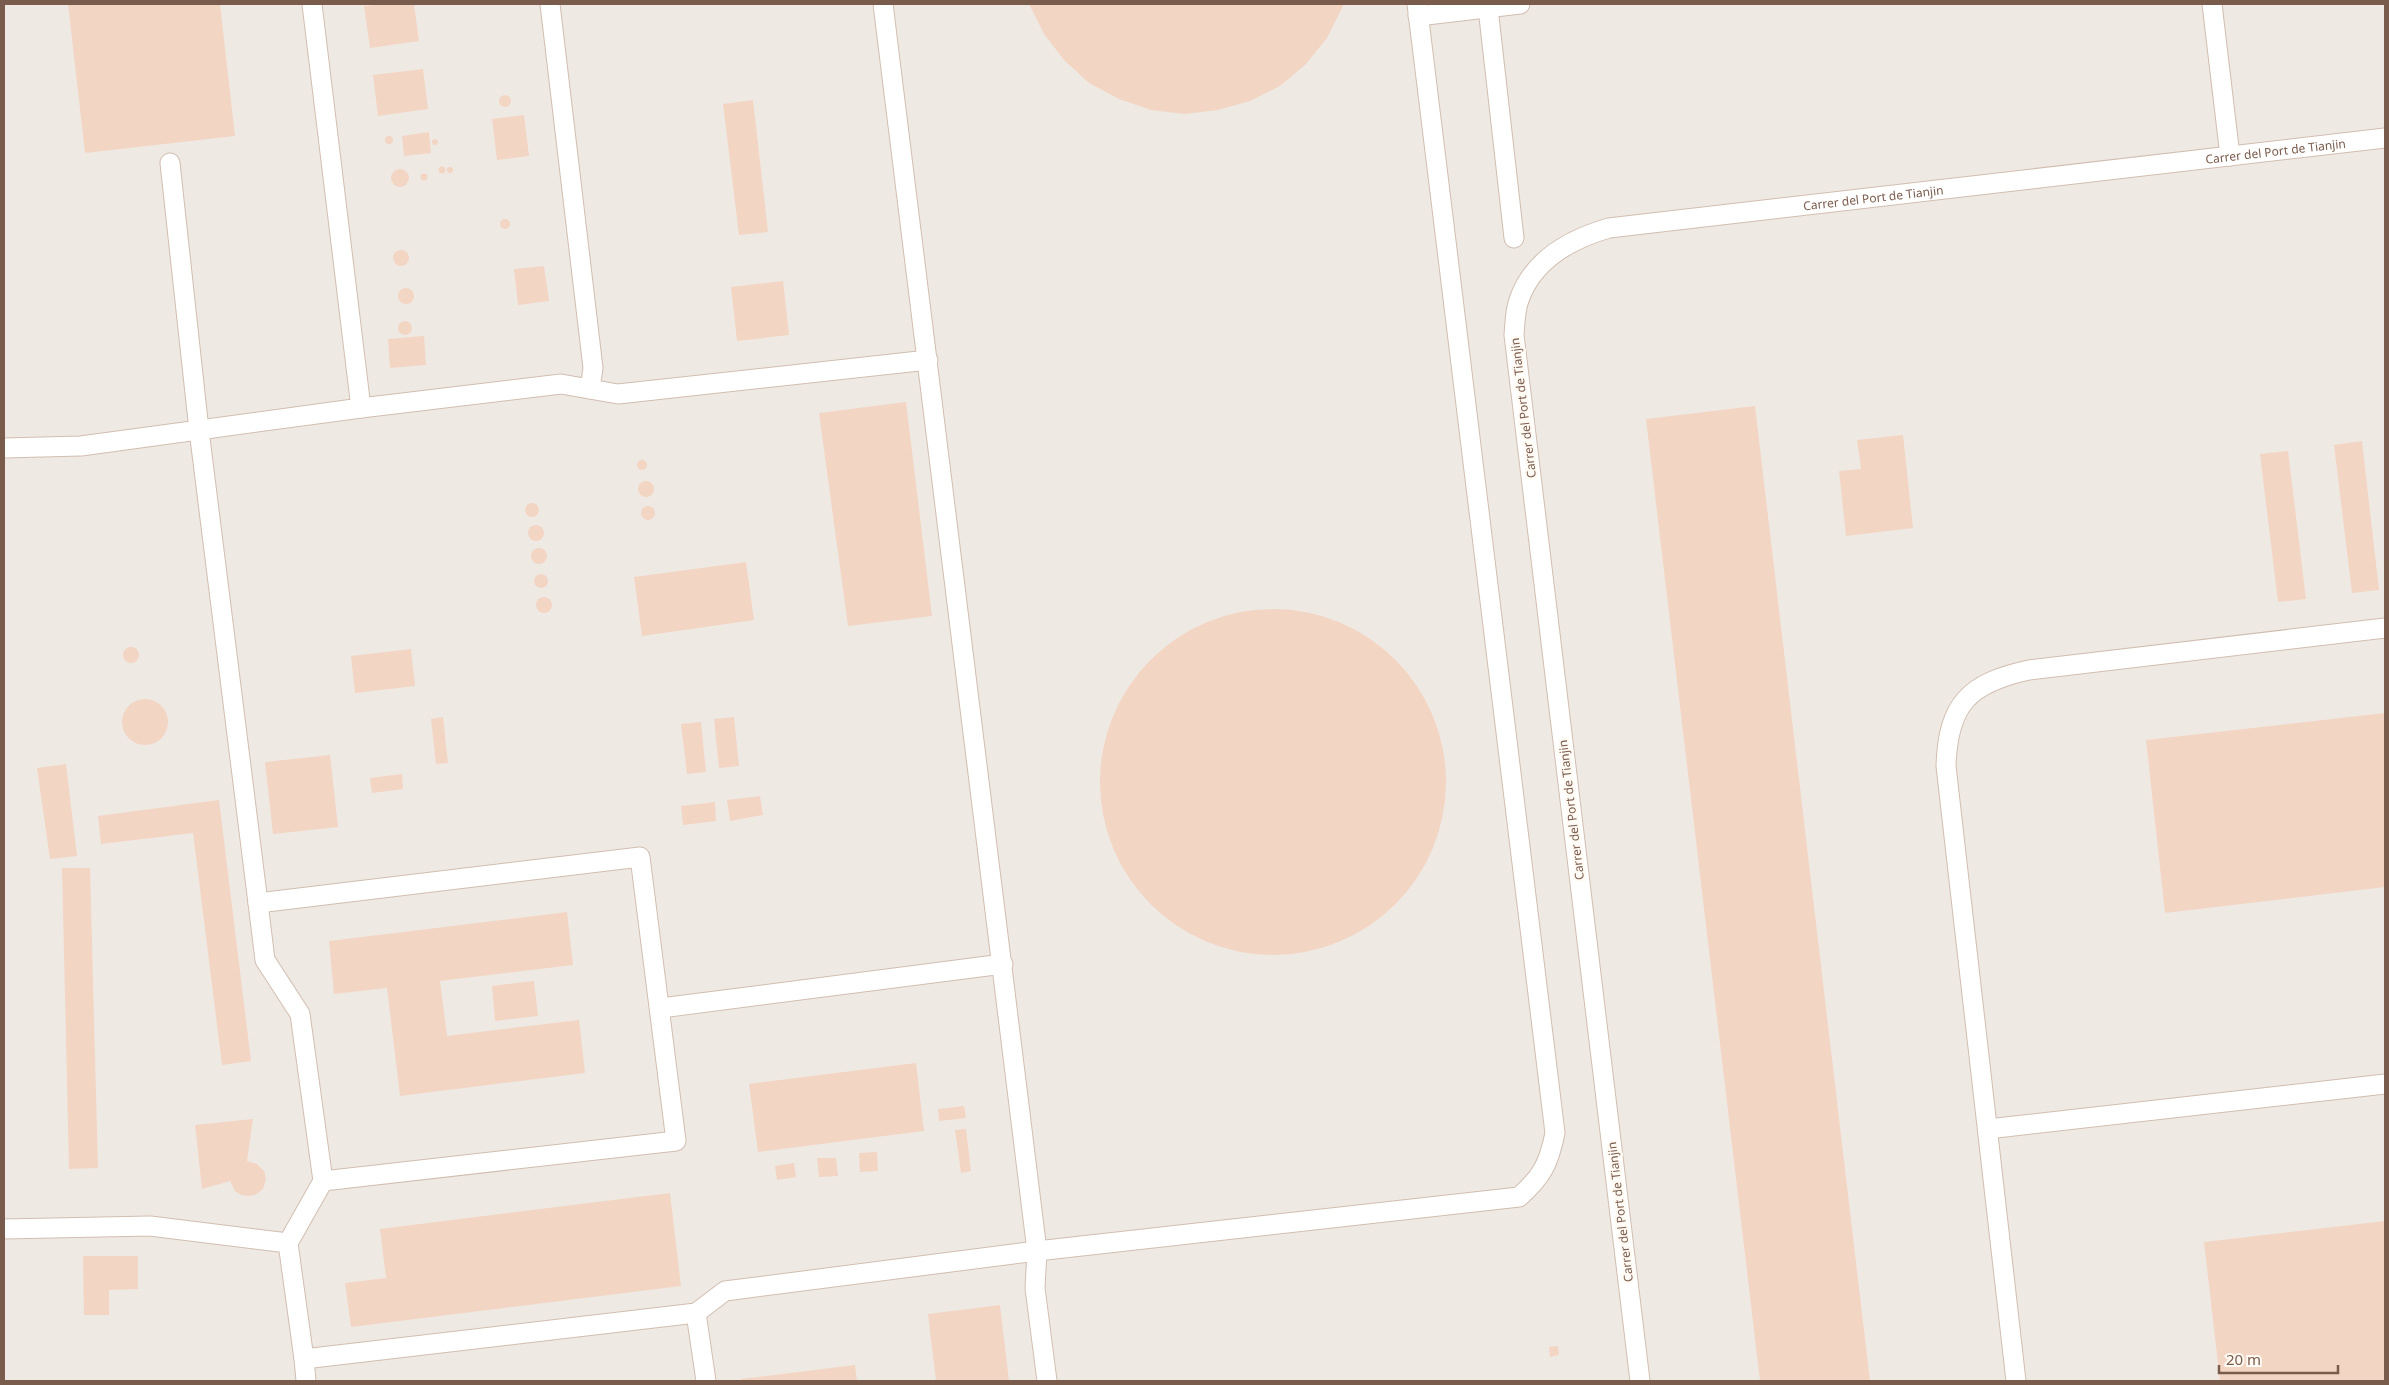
<svg xmlns="http://www.w3.org/2000/svg" width="2389" height="1385" font-family="'Noto Sans',sans-serif">
<style>
.industrial{fill:#efe9e4}
.building{fill:#f3d5c3}
.lines{fill:none;stroke-linecap:round;stroke-linejoin:round}
.lane-casing{stroke:#d1beb0;stroke-width:21}
.lane{stroke:#fff;stroke-width:19}
.labels{text-anchor:middle;dominant-baseline:central;stroke-width:5;stroke-linejoin:round;paint-order:stroke}
.street-label{font-size:12px;fill:#7a5c4d;stroke:#fffaf3}
</style>
<rect width="100%" height="100%" fill="#fdf6ec"/>
<!-- industrial -->
<rect class="industrial" x="4" y="4" width="2381" height="1377"/>
<!-- building -->
<g class="building">
<polygon points="68,4 220,4 235,136 85,153"/>
<polygon points="383,4 414,4 419,41 370,48 364,6"/>
<polygon points="1029,4 1344,4 1327,38 1306,64 1280,86 1250,101 1218,110 1185,114 1151,110 1119,99 1089,83 1064,60 1044,34"/>
<polygon points="423,69 428,109 378,116 373,75"/>
<circle cx="505" cy="101" r="6"/>
<polygon points="753,100 768,232 739,235 723,104"/>
<polygon points="524,115 529,156 497,160 492,119"/>
<polygon points="429,132 431,153 404,156 402,136"/>
<circle cx="389" cy="140" r="4"/>
<circle cx="435" cy="142" r="3"/>
<circle cx="442" cy="170" r="3.5"/>
<circle cx="450" cy="170" r="3"/>
<circle cx="400" cy="178" r="9"/>
<circle cx="424" cy="177" r="3.5"/>
<circle cx="505" cy="224" r="5"/>
<circle cx="401" cy="258" r="8"/>
<polygon points="544,266 549,301 518,305 514,269"/>
<polygon points="783,281 789,335 737,341 731,287"/>
<circle cx="406" cy="296" r="8"/>
<circle cx="405" cy="328" r="7"/>
<polygon points="424,336 426,365 390,368 388,339"/>
<polygon points="906,402 932,616 848,626 819,413"/>
<polygon points="1755,406 1870,1381 1760,1381 1646,419"/>
<polygon points="1903,435 1913,528 1846,536 1839,471 1861,469 1857,440"/>
<polygon points="2362,441 2379,590 2352,593 2334,445"/>
<polygon points="2288,451 2306,599 2278,602 2260,454"/>
<circle cx="642" cy="465" r="5"/>
<circle cx="646" cy="489" r="8"/>
<circle cx="532" cy="510" r="7"/>
<circle cx="648" cy="513" r="7"/>
<circle cx="536" cy="533" r="8"/>
<circle cx="539" cy="556" r="8"/>
<polygon points="746,562 754,620 642,636 634,577"/>
<circle cx="541" cy="581" r="7"/>
<circle cx="544" cy="605" r="8"/>
<circle cx="1273" cy="782" r="173"/>
<circle cx="131" cy="655" r="8"/>
<polygon points="411,649 415,686 355,693 351,656"/>
<circle cx="145" cy="722" r="23"/>
<polygon points="2385,713 2385,887 2165,913 2146,740"/>
<polygon points="443,717 448,763 436,764 431,719"/>
<polygon points="734,717 739,766 719,768 714,719"/>
<polygon points="701,722 706,772 687,774 681,724"/>
<polygon points="330,755 338,827 273,834 265,762"/>
<polygon points="66,764 77,856 50,859 37,768"/>
<polygon points="402,774 403,789 372,793 370,778"/>
<polygon points="760,796 763,815 730,821 727,800"/>
<polygon points="219,800 251,1061 222,1065 193,833 101,844 98,816"/>
<polygon points="715,802 716,821 683,825 681,806"/>
<polygon points="62,868 90,868 98,1168 69,1169"/>
<polygon points="567,912 573,965 440,981 447,1036 579,1020 585,1073 400,1096 387,988 334,994 329,941"/>
<polygon points="534,981 538,1016 495,1021 492,986"/>
<polygon points="916,1063 924,1131 758,1152 749,1084"/>
<polygon points="964,1106 966,1118 939,1121 938,1109"/>
<polygon points="253,1119 247,1161 257,1164 264,1171 266,1179 263,1189 255,1195 248,1196 241,1195 235,1191 230,1181 202,1189 195,1125"/>
<polygon points="966,1129 971,1171 961,1173 955,1130"/>
<polygon points="877,1152 878,1171 860,1172 859,1153"/>
<polygon points="817,1158 836,1158 838,1176 819,1177"/>
<polygon points="794,1163 796,1177 777,1180 775,1166"/>
<polygon points="670,1193 681,1286 351,1327 345,1283 386,1278 380,1229"/>
<polygon points="2385,1221 2385,1381 2220,1381 2204,1242"/>
<polygon points="83,1256 138,1256 138,1289 109,1290 109,1315 84,1315"/>
<polygon points="1000,1305 1009,1381 936,1381 928,1314"/>
<polygon points="1558,1346 1559,1355 1550,1357 1549,1347"/>
<polygon points="855,1365 857,1381 741,1381 741,1379"/>
</g>
<g class="lines">
<defs>
<g id="lane">
<polyline points="550,4 593,368 590,389"/>
<polyline points="2212,4 2230,156"/>
<polyline points="1488,8 1514,238"/>
<polyline points="1418,16 1520,4"/>
<polyline points="170,163 199,430 258,903 640,857 676,1141 323,1181 288,1243"/>
<polyline points="361,408 561,384 618,394 928,360"/>
<polyline points="4,448 81,446 361,408 312,4"/>
<polyline points="258,903 265,960 300,1014 323,1181"/>
<polyline points="661,1008 1003,964"/>
<polyline points="1988,1129 2385,1084"/>
<polyline points="4,1229 150,1226 288,1243 304,1359 696,1313 725,1291 1037,1251 883,4"/>
<polyline points="696,1313 706,1381"/>
<polyline points="304,1359 306,1381"/>
<path d="M1047,1381l-12,-93 2,-37 482,-54c23,-20 30,-34 36,-64l-138,-1129"/>
<path id="s1" d="M1640,1381l-126,-1046c1,-11 1,-25 5,-35 14,-41 52,-61 90,-72l776,-90"/>
<path d="M2016,1381l-70,-615c2,-62 23,-83 83,-96l356,-42"/>
</g>
</defs>
<!-- lane casing -->
<use href="#lane" class="lane-casing"/>
<!-- lane -->
<use href="#lane" class="lane"/>
</g>
<g class="labels">
<!-- street labels -->
<g class="street-label">
<text stroke="none"><textPath href="#s1" startOffset="1880">Carrer del Port de Tianjin</textPath></text>
<text stroke="none"><textPath href="#s1" startOffset="1475">Carrer del Port de Tianjin</textPath></text>
<text transform="translate(1523 408) rotate(-97)">Carrer del Port de Tianjin</text>
<text transform="translate(1571 810) rotate(-97)">Carrer del Port de Tianjin</text>
<text transform="translate(1620 1212) rotate(-97)">Carrer del Port de Tianjin</text>
</g>
</g>
<!-- border -->
<rect width="2389" height="1385" fill="none" stroke="#7a5c4d" stroke-width="10"/>
<!-- scale -->
<path d="M2219 1365v8h119v-8" fill="none" stroke="#7a5c4d" stroke-width="2.5"/>
<text x="2226" y="1365" font-size="15" fill="#7a5c4d" stroke="#fffaf3" stroke-width="4" paint-order="stroke">20 m</text>
</svg>
